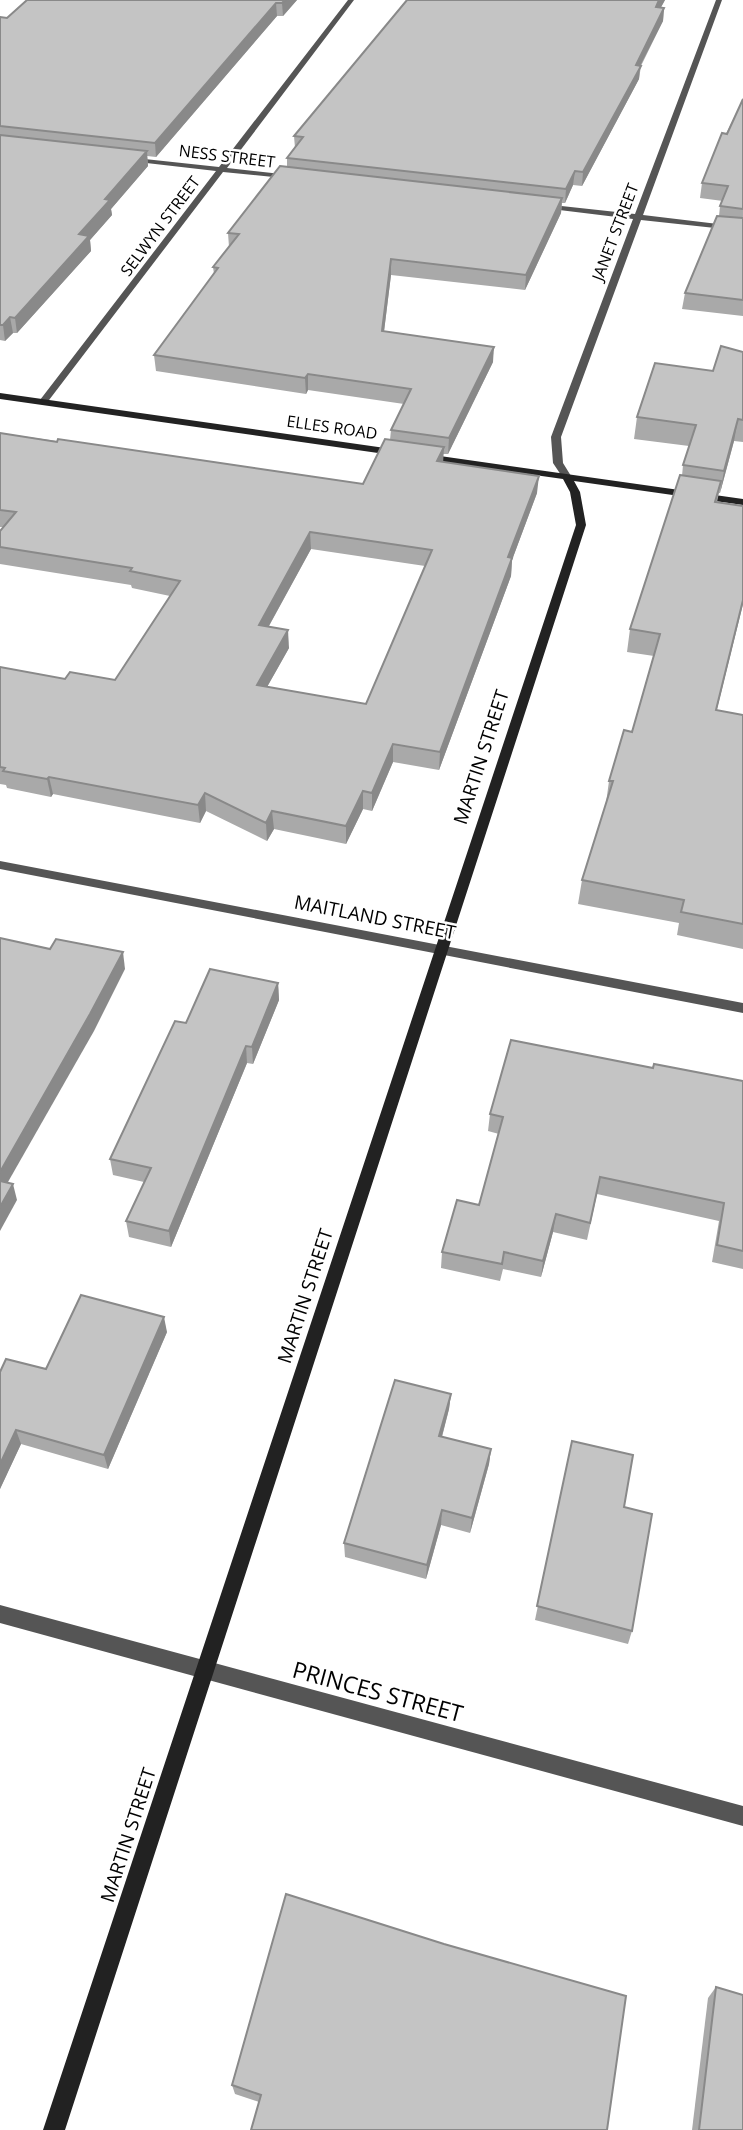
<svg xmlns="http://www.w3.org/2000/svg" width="743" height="2130" font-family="'Open Sans',sans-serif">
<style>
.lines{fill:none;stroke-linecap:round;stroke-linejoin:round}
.street{fill:#555;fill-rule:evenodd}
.secondary{fill:#222;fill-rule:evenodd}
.wall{fill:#a9a9a9;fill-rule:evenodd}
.shaded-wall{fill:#898989}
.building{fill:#c4c4c4;stroke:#898989;stroke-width:2;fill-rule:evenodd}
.labels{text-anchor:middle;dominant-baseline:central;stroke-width:5;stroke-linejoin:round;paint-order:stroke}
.far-street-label{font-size:16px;fill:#000;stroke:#fff}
.street-label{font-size:19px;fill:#000;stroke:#fff}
.near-street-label{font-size:23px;fill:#000;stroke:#fff}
</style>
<rect width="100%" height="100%" fill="#fff"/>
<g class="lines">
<!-- street -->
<g class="street">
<polygon points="348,0 354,0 227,168 290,175 293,175 293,179 223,172 46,404 40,404 40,400 216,171 129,161 126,161 126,157 219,167"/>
<polygon points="716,0 722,0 643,215 743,227 743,231 641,220 561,437 563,463 571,476 563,478 553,463 551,437 633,219 543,208 539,206 543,204 635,214"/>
<polygon points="0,861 743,1003 743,1013 0,869"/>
<polygon points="0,1605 743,1806 743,1826 0,1623"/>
</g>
<!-- secondary -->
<g class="secondary">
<polygon points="0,393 399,450 404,453 399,456 0,399"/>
<polygon points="426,454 743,499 743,505 574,481 580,492 586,525 65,2130 43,2130 576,525 570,492 563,479 423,459 421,457"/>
</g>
</g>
<!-- wall -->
<g class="wall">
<polygon points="27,0 297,0 283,16 277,16 156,157 147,156 148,166 111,209 112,215 90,240 91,251 17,333 13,333 5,341 0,340 0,17 7,18"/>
<path d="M407,0h258l-4,7 3,1 -1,13 -22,45 -2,13 -57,107 -9,-1 -8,18h-3l-1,10 -36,77 -134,-15 -7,57 109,30 -45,92h-5v8l94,31 -25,67 -1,16 -72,194 -46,-8 -21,49 -9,-2 -17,35 -72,-15 -7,12 -61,-30 -6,12 -147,-29 -2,3 -44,-9 -1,-3 -6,-1v-117l65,12 50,1 55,-84 -38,-8 -1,-3 -131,-21v-33l3,-4h-3v-94l363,51 27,-44 1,-10 13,-26 -96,-14 -2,4 -150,-23 -2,-16 60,-81 -1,-7 16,-20 -1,-14 59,-66v-9l8,-10 -1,-12zM311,549l114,17 -59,138 -99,-17 22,-39 -20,-22z"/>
<polygon points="743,99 743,316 682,309 685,293 719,216 720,206 723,201 700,198 702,183"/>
<polygon points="743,352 743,442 734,441 720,493 719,493 717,502 717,710 743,715 743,949 677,935 679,923 578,904 582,880 606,803 609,781 632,732 654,656 627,652 630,629 682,476 683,465 689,446 634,439 637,417"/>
<polygon points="278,983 279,1000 253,1064 247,1063 171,1247 129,1237 126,1221 144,1182 113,1175 110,1159 186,1023"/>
<polygon points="653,1068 743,1081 743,1269 712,1262 719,1221 597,1194 587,1240 553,1232 541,1277 503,1269 500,1281 441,1268 442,1252 479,1205 499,1134 488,1131 490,1114"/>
<polygon points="167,1332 108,1469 21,1444 0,1489 0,1372 46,1369"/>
<polygon points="451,1394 449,1409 442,1437 491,1449 489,1464 470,1533 441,1525 426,1579 345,1557 344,1543"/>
<polygon points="572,1441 624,1507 632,1631 628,1644 535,1620"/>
<polygon points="444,1944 259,2102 235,2094 232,2085"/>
<polygon points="716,1987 743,2130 692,2130 708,1998"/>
</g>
<!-- shaded-wall -->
<g class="shaded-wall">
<polygon points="285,0 297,0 283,16 282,3"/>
<polygon points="659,0 665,0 654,20 656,7"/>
<polygon points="276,3 277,16 156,157 155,143"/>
<polygon points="664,8 663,21 640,66 639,79 582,186 583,172"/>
<polygon points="147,151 148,166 111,209 112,215 90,240 91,251 17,333 15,318 105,199"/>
<polygon points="575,171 573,185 565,203 566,189"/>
<polygon points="562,198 561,213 525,290 526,275"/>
<polygon points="391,259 391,275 382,347 382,331"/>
<polygon points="10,317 13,333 5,341 3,325"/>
<polygon points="494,347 493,362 448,454 449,438"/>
<polygon points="308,374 308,390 306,394 305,378"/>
<polygon points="738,419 734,441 720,493 724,471"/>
<polygon points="444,447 443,465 437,461"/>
<polygon points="539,476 537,493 512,560 511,576 439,770 440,752 508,557"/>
<polygon points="310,532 311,549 260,642 259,625"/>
<polygon points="743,600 743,604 711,733 716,710"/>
<polygon points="288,630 289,648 258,703 257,685"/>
<polygon points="393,744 393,762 372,811 372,793"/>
<polygon points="49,777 53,794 51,797 47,779"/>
<polygon points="363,791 363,809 346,844 346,826"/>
<polygon points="205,793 206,811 200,823 198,805"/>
<polygon points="272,811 274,829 267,841 266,823"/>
<polygon points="123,952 125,969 94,1031 0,1196 0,1172"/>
<polygon points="278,983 279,1000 253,1064 252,1047"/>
<polygon points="246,1046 247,1063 171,1247 169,1231"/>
<polygon points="13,1184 17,1200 0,1231 0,1207"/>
<polygon points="556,1214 553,1232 541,1277 543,1261"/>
<polygon points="164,1317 167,1332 108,1469 104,1455"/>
<polygon points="451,1394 449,1409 438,1451 439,1436"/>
<polygon points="16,1430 21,1444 0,1489 0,1464"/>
<polygon points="491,1449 489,1464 470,1533 472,1518"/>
<polygon points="442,1510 441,1525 426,1579 427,1565"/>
</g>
<!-- building -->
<g class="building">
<polygon points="27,0 285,0 282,3 276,3 155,143 0,126 0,17 7,18"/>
<polygon points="407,0 659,0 656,7 664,8 636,65 641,66 583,172 575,171 566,189 287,158 303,137 294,136"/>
<polygon points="743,99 743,209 720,206 728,186 702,183 722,133 727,134"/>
<polygon points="0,135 147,151 105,199 110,200 79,234 89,236 15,318 10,317 3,325 0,325"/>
<polygon points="280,166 562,198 526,275 391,259 382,331 494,347 449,438 391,430 411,389 308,374 305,378 154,355 218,268 213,267 239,234 228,233"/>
<polygon points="717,216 743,218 743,300 685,293"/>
<polygon points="721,346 743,352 743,420 738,419 724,471 683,465 696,425 637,417 655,363 713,371"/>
<path d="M0,433l57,9 1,-3 305,45 22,-45 59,8 -7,14 102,15 -31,81 4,1 -72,194 -47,-8 -21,49 -9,-2 -17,35 -74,-15 -6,12 -61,-30 -7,12 -149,-28 -2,2 -44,-8 2,-3 -5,-1v-100l65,12 5,-7 45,8 65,-99 -50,-10 2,-3 -132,-21v-16l16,-19 -16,-2zM310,532l122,18 -66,154 -109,-19 31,-55 -29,-5z"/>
<polygon points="680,475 721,481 715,502 743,506 743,600 716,710 743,715 743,924 681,912 684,900 582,880 613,781 609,781 624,730 632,732 660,634 630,629"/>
<polygon points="0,938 50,949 56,939 123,952 90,1014 0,1172"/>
<polygon points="210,969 278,983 252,1047 246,1046 169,1231 126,1221 151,1168 110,1159 175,1021 186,1023"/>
<polygon points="511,1040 653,1068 654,1064 743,1081 743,1251 717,1245 724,1203 600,1177 590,1223 556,1214 543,1261 504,1252 502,1264 442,1252 457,1200 479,1205 503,1117 490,1114"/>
<polygon points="0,1181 13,1184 0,1207"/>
<polygon points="81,1295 164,1317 104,1455 16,1430 0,1464 0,1372 6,1359 46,1369"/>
<polygon points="395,1380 451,1394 439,1436 491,1449 472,1518 442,1510 427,1565 344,1543"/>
<polygon points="572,1441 633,1455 624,1507 652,1514 632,1631 537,1606"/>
<polygon points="286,1894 444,1944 626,1996 607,2130 251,2130 261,2095 232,2085"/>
<polygon points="716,1987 743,1995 743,2130 699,2130"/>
</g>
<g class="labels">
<!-- far-street labels -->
<g class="far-street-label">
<text transform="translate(227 156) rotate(7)">NESS STREET</text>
<text transform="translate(160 226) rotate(-53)">SELWYN STREET</text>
<text transform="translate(615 232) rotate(-69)">JANET STREET</text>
<text transform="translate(332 427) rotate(8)">ELLES ROAD</text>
</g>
<!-- street labels -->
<g class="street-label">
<text transform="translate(481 757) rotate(-72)">MARTIN STREET</text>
<text transform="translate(375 917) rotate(11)">MAITLAND STREET</text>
<text transform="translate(305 1296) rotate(-72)">MARTIN STREET</text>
<text transform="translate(128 1835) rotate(-72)">MARTIN STREET</text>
</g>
<!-- near-street labels -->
<g class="near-street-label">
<text transform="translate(378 1691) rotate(15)">PRINCES STREET</text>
</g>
</g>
</svg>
